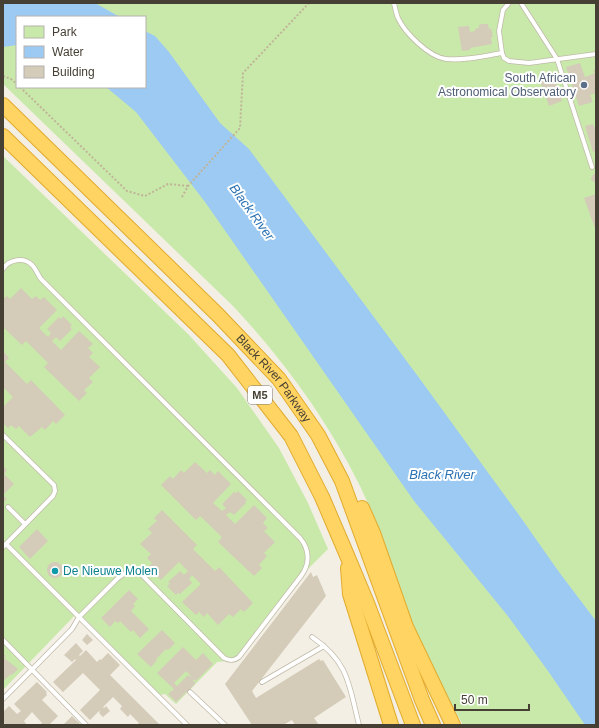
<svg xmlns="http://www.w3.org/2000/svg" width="599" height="728" font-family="Helvetica,sans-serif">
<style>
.green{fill:#c9e9ab;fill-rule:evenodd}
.water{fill:#9dcaf2}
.building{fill:#d4cbb9;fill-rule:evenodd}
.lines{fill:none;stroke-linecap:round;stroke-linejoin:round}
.service-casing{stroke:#c1baa9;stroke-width:5.5}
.motorway-casing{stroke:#e2ab2e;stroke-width:16}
.path{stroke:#c0b497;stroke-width:2;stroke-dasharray:2 2;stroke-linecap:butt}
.service{stroke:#fff;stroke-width:4}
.motorway{stroke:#ffd462;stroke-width:14}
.service-dot{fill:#5c6f8a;stroke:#fff;stroke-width:1.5}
.culture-dot{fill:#0f9aa8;stroke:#fff;stroke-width:1.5}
.labels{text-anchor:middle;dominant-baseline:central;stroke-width:4;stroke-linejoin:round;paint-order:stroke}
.shield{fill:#fff;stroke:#7d7971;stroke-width:1}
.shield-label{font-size:11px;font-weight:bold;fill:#453f34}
.service-label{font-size:12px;fill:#4e5e75;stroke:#fff;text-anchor:end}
.street-label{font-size:12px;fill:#453f34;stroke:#fff}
.culture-label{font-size:12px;fill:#0d838f;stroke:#fff;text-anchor:start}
.water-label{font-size:13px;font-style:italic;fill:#2a71b3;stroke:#fff}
</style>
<rect width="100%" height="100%" fill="#f3efe4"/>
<!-- green -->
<g class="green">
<path d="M3,3h593v722h-133c-18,-33 -38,-67 -51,-103 -17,-45 -31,-92 -52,-136 -34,-68 -75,-124 -127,-180l-230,-222zM17,17h128v70h-128z"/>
<polygon points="3,156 188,334 237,388 279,448 308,503 328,549 301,576 235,660 217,662 176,704 165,694 160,695 78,612 3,690"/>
</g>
<!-- water -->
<g class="water">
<polygon points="3,3 95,3 120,17 17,17 17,45 3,47"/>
<polygon points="145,31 155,36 169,52 220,123 249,149 417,375 519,515 559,572 596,621 596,725 585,725 548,671 507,615 414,501 205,202 136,112 106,87 145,87"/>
</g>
<!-- building -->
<g class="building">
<polygon points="482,24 488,24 489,29 491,28 493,37 491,37 492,44 470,48 470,50 462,51 458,27 469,26 470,32 475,31 475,29 479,28 479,25"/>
<polygon points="580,63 585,77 595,73 593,70 596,69 596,93 590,95 593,102 579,106 566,67"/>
<polygon points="553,73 562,101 549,106 539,77"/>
<polygon points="593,124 596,131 596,151 593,152 585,126"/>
<polygon points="594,174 596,174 596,183 591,180 592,176"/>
<polygon points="596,194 596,231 584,198"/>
<polygon points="21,288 32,299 36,296 40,300 44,297 57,310 39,328 48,337 51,333 47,329 59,317 61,319 63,316 72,325 70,327 72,329 60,341 56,337 52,341 61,350 79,331 93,344 88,348 93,353 89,357 100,367 89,378 93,382 84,390 87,393 79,401 44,367 48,363 26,341 22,345 3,327 3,299 7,296 10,299"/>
<polygon points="3,351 9,358 5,362 27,384 31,380 65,415 56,424 53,421 45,430 42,427 30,437 19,426 16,429 11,425 8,428 3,423 3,407 13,397 4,388 3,389"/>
<polygon points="195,462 207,473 210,470 215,475 218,471 231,484 213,503 222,511 226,508 222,504 234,492 236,493 238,491 247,500 245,502 246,503 234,515 230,512 226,515 235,524 254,505 267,518 263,523 268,528 264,531 275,542 264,553 267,556 259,565 262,568 254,576 218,542 222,537 200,516 196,520 161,485 170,476 173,479 181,470 184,473"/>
<polygon points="3,466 7,470 4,474 14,484 3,495 7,499 3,503"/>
<polygon points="162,510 197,545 193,549 215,571 219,567 253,603 244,612 241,609 233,617 229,614 218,625 207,613 204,617 199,612 196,615 182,602 201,584 192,575 189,579 192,583 180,594 178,593 176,595 167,586 170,584 168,582 180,571 184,575 188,571 179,562 161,580 148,567 152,563 147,558 151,554 140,544 152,533 148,529 157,521 154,518"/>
<polygon points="37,529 48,541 30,559 19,547"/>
<circle cx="55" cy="570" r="8"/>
<polygon points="311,572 313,577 317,575 326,596 252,691 256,698 319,659 321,661 323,660 346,697 314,718 319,725 295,725 292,720 283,725 252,725 225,684"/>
<polygon points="129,590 138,599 133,604 135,606 131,611 149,629 140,638 133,630 131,632 120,621 118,623 115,621 110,627 101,618"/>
<polygon points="162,630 175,643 168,650 166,649 156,659 157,660 151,667 137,654"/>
<polygon points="87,634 93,640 87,645 82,640"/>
<polygon points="76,643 83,651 79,655 80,656 86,650 97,662 100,659 101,660 108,653 120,665 110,675 160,725 137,725 139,723 130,714 128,717 120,709 122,706 113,697 103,707 104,708 106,706 110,711 103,717 99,713 100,712 99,711 90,720 80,710 100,690 83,673 63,692 53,682 76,660 75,659 72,662 64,655"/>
<path d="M183,647l13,13 7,-7 10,11 -17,17 -2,-2 -1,2 3,2 -20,19 -8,-8 6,-5 -17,-16zM186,671l5,5 -1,1 -2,-2 -11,11 -3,-3z"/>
<polygon points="3,654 6,656 4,658 18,669 12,675 11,674 3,681"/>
<polygon points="37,682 47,692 46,693 47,695 42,700 58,716 49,725 42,725 41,724 42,723 32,712 24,721 26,724 25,725 6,725 3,722 3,712 9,706 17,714 21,711 14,704"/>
<polygon points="72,716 81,725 63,725"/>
</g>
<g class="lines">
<defs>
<g id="service">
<path d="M394,3c1,5 2,10 4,15 7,15 31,39 48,41 18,2 38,-3 56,-6"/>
<polyline points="509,3 503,10 499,31 502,53 504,58 509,61 529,63 596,54"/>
<polyline points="521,3 557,59 592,167"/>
<path d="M3,269c6,-10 21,-12 29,-4 4,4 6,10 9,14l259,259c10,12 10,26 1,38l-62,81c-5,4 -9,4 -15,1l-81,-82 -5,-4 -10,-1 -11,8 -38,38 -7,12 -69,70"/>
<polyline points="3,435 54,485 55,491 53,496 3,547"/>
<polyline points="8,507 25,524"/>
<polyline points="6,544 187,725"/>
<path d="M312,637c37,25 37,48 47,88"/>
<polyline points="3,640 86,725"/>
<polyline points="262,682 324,646"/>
<polyline points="190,692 225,725"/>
</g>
<g id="motorway">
<path id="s1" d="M3,105l215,210 61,64 39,56 24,46 80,219 11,25"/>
<polyline points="3,136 228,355 291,436 322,497 346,553 367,603 413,725"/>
<polyline points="362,508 373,533 406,627 453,725"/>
<polyline points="348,568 350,594 391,725"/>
</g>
</defs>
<!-- service casing -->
<use href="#service" class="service-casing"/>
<!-- motorway casing -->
<use href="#motorway" class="motorway-casing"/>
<!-- path -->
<g class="path">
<polyline points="3,76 11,79 17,84"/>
<polyline points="20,87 127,191 145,196 168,184 188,186"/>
<polyline points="182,197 188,186 240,128 243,73 309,3"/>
</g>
<!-- service -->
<use href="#service" class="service"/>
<!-- motorway -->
<use href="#motorway" class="motorway"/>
</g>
<!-- markers -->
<circle class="service-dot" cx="584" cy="85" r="4"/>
<circle class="culture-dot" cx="55" cy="571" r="4"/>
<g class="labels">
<!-- shield labels -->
<rect class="shield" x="248" y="386" width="24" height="18" rx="3"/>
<g class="shield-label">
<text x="260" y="395">M5</text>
</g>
<!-- service labels -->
<g class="service-label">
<text x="576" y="78">South African<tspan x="576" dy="14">Astronomical Observatory</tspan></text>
</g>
<!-- street labels -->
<g class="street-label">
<text stroke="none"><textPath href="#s1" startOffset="385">Black River Parkway</textPath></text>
</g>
<!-- culture labels -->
<g class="culture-label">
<text x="63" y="571">De Nieuwe Molen</text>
</g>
<!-- water labels -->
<g class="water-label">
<text transform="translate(252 212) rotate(54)">Black River</text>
<text x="442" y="474">Black River</text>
</g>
</g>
<!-- border -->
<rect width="599" height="728" fill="none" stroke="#453f34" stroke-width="8"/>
<!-- legend -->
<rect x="16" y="16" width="130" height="72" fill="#ffffff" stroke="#b5b2ae"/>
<rect x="24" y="26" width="20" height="12" fill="#c9e9ab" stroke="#b5b2ae"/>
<text x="52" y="36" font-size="12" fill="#453f34">Park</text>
<rect x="24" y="46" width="20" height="12" fill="#9dcaf2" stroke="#b5b2ae"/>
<text x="52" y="56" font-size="12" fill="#453f34">Water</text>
<rect x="24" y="66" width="20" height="12" fill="#d4cbb9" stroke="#b5b2ae"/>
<text x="52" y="76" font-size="12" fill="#453f34">Building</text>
<!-- scale -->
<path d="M455 704v6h74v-6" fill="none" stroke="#453f34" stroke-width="2"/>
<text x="461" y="704" font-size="12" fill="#453f34" stroke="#ffffff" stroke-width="3" paint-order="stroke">50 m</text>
</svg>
